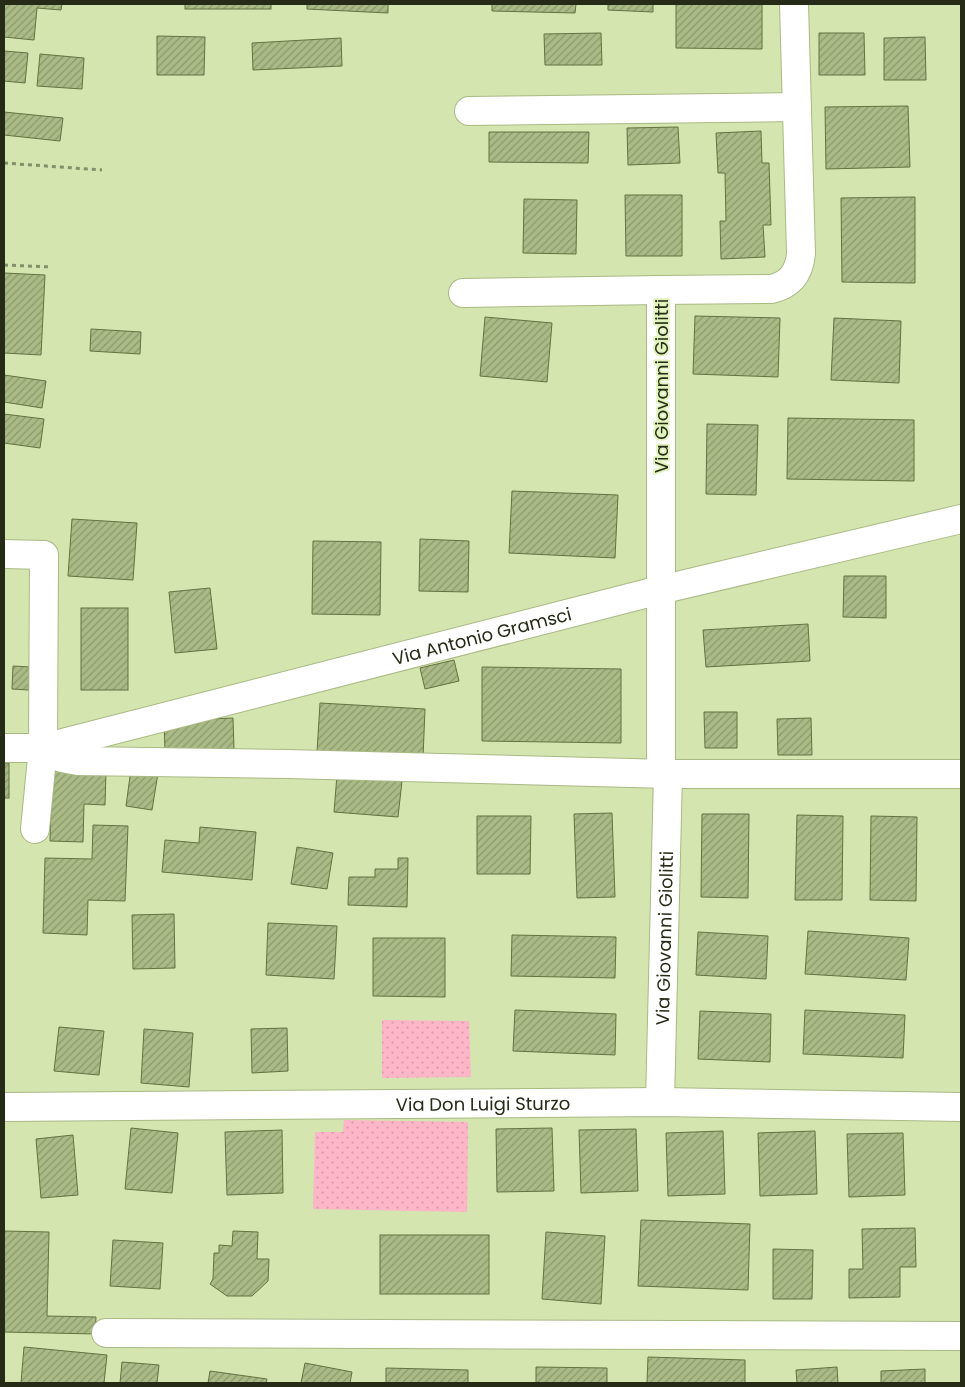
<svg xmlns="http://www.w3.org/2000/svg" width="965" height="1387" font-family="Poppins,sans-serif">
<style>
.grass{fill:url(#grass-dots)}
.building{fill:url(#building-hatch);stroke:#637240}
.lines{fill:none;stroke-linecap:round;stroke-linejoin:round}
.minor-casing{stroke:#a9b984;stroke-width:30}
.path{stroke:#838f68;stroke-width:3;stroke-dasharray:4 4;stroke-linecap:butt}
.minor{stroke:#fff;stroke-width:28}
.labels{text-anchor:middle;dominant-baseline:central;stroke-width:4;stroke-linejoin:round;paint-order:stroke}
.street-label{font-size:18px;fill:#252b16;stroke:#e1f3bc}
</style>
<defs>
<pattern id="grass-dots" width="8" height="8" patternUnits="userSpaceOnUse" patternTransform="scale(1.25)"><rect width="8" height="8" fill="#fdb5c8"/><path d="M2 2h.1M6 6h.1" fill="none" stroke="#d99cab" stroke-width="1.8" stroke-linecap="round"/></pattern>
<pattern id="building-hatch" width="6" height="6" patternUnits="userSpaceOnUse" patternTransform="scale(1.25)"><rect width="6" height="6" fill="#abbb86"/><path d="M-1 1l2-2M0 6l6-6M5 7l2-2" fill="none" stroke="#8b986d"/></pattern>
</defs>
<rect width="100%" height="100%" fill="#d4e5af"/>
<!-- grass -->
<g class="grass">
<polygon points="382,1020 469,1021 471,1077 382,1078"/>
<polygon points="344,1120 468,1122 467,1212 313,1209 315,1132 343,1132"/>
</g>
<!-- building -->
<g class="building">
<polygon points="4,4 62,4 61,10 37,8 34,40 4,37"/>
<rect x="185" y="4" width="86" height="5"/>
<polygon points="307,4 388,4 388,13 307,9"/>
<polygon points="492,4 576,4 575,13 492,11"/>
<polygon points="608,4 653,4 653,12 608,10"/>
<polygon points="676,4 762,4 762,49 676,48"/>
<polygon points="601,33 602,65 545,65 544,34"/>
<polygon points="819,33 864,33 865,75 819,75"/>
<polygon points="157,36 205,37 204,75 157,75"/>
<polygon points="925,37 926,80 884,80 884,38"/>
<polygon points="341,38 342,66 253,70 252,43"/>
<polygon points="4,51 28,53 25,83 4,81"/>
<polygon points="40,54 84,58 82,89 37,86"/>
<polygon points="908,106 910,167 826,169 825,107"/>
<polygon points="4,112 63,118 60,141 4,135"/>
<polygon points="678,127 680,163 628,165 627,128"/>
<polygon points="761,131 762,163 769,163 771,225 763,225 765,257 721,259 720,221 726,221 725,173 718,173 716,133"/>
<polygon points="489,132 589,132 588,163 489,162"/>
<polygon points="625,195 682,195 682,256 626,256"/>
<polygon points="915,197 915,283 842,282 841,198"/>
<polygon points="524,199 577,200 576,254 523,253"/>
<polygon points="4,273 45,275 41,355 4,353"/>
<polygon points="695,316 780,318 778,377 693,374"/>
<polygon points="485,317 552,323 547,382 480,376"/>
<polygon points="834,318 901,321 899,383 831,380"/>
<polygon points="91,329 141,332 140,354 90,351"/>
<polygon points="4,375 46,381 42,408 4,402"/>
<polygon points="4,414 44,419 40,448 4,443"/>
<polygon points="788,418 914,420 914,481 787,479"/>
<polygon points="707,424 758,425 756,495 706,494"/>
<polygon points="512,491 618,495 615,558 509,553"/>
<polygon points="72,519 137,523 133,580 68,576"/>
<polygon points="420,539 469,541 468,592 419,591"/>
<polygon points="313,541 381,542 380,615 312,614"/>
<polygon points="844,576 886,576 886,618 843,617"/>
<polygon points="210,588 217,649 175,653 169,592"/>
<rect x="81" y="608" width="47" height="82"/>
<polygon points="808,624 810,661 706,667 703,630"/>
<polygon points="454,660 459,681 425,689 420,668"/>
<polygon points="13,666 30,667 29,690 12,689"/>
<polygon points="482,667 621,669 621,743 482,741"/>
<polygon points="320,703 425,709 423,758 317,752"/>
<polygon points="704,712 737,712 737,748 705,748"/>
<polygon points="233,718 234,749 165,751 164,721"/>
<polygon points="811,718 812,755 778,755 777,719"/>
<rect x="4" y="763" width="5" height="35"/>
<polygon points="131,769 158,773 152,810 126,806"/>
<polygon points="52,771 106,772 105,805 84,804 83,842 50,841"/>
<polygon points="337,775 402,781 398,817 334,812"/>
<polygon points="612,813 615,897 577,898 574,814"/>
<polygon points="702,814 749,814 748,898 701,897"/>
<polygon points="797,815 843,816 842,900 795,900"/>
<polygon points="477,816 531,816 530,874 477,874"/>
<polygon points="871,816 917,817 916,901 870,900"/>
<polygon points="93,825 128,826 125,901 88,900 87,935 43,933 45,858 92,859"/>
<polygon points="200,827 256,832 252,880 162,872 165,840 199,843"/>
<polygon points="297,847 333,853 327,889 291,884"/>
<polygon points="398,858 408,858 407,907 348,905 349,877 375,877 375,869 398,869"/>
<polygon points="174,914 175,968 133,969 132,915"/>
<polygon points="268,923 337,926 334,979 266,975"/>
<polygon points="808,931 909,938 906,980 805,974"/>
<polygon points="698,932 768,936 766,979 696,975"/>
<polygon points="512,935 616,937 615,978 511,976"/>
<polygon points="373,938 445,938 445,997 373,996"/>
<polygon points="515,1010 616,1014 615,1055 513,1051"/>
<polygon points="805,1010 905,1015 903,1058 803,1054"/>
<polygon points="700,1011 771,1014 770,1062 698,1059"/>
<polygon points="59,1027 104,1031 99,1075 54,1071"/>
<polygon points="287,1028 288,1071 252,1073 251,1029"/>
<polygon points="144,1029 193,1033 189,1087 141,1083"/>
<polygon points="131,1128 178,1133 172,1193 125,1189"/>
<polygon points="552,1128 554,1191 497,1192 496,1129"/>
<polygon points="636,1129 638,1191 581,1193 579,1130"/>
<polygon points="282,1130 283,1193 227,1195 225,1132"/>
<polygon points="723,1131 725,1194 668,1196 666,1133"/>
<polygon points="815,1131 817,1194 760,1196 758,1133"/>
<polygon points="903,1133 905,1195 849,1197 847,1134"/>
<polygon points="73,1135 78,1195 41,1198 36,1139"/>
<polygon points="641,1220 750,1224 748,1290 638,1286"/>
<polygon points="915,1228 916,1267 900,1267 900,1297 849,1298 849,1269 863,1269 862,1229"/>
<polygon points="4,1231 49,1232 47,1316 96,1317 95,1334 4,1332"/>
<polygon points="233,1231 258,1232 257,1259 269,1259 268,1281 252,1296 227,1296 210,1284 213,1279 214,1253 219,1253 219,1245 232,1246"/>
<polygon points="546,1232 605,1236 601,1304 542,1299"/>
<rect x="380" y="1235" width="109" height="59"/>
<polygon points="113,1240 163,1243 160,1289 110,1286"/>
<polygon points="773,1249 813,1250 812,1299 773,1299"/>
<polygon points="24,1347 107,1355 104,1383 21,1383"/>
<polygon points="648,1357 745,1360 745,1383 647,1383"/>
<polygon points="122,1362 159,1365 157,1383 120,1383"/>
<polygon points="305,1363 352,1372 350,1383 301,1383"/>
<polygon points="536,1367 607,1368 607,1383 536,1383"/>
<polygon points="837,1367 838,1383 797,1383 796,1370"/>
<polygon points="386,1368 468,1370 468,1383 386,1383"/>
<polygon points="925,1369 925,1383 881,1383 881,1371"/>
<polygon points="210,1371 267,1379 266,1383 208,1383"/>
</g>
<g class="lines">
<defs>
<g id="minor">
<polyline points="469,111 797,107"/>
<polyline points="463,293 661,290"/>
<polyline points="4,554 44,555 43,748 35,829"/>
<path id="s1" d="M4,748h39l617,-158 301,-71"/>
<polyline points="43,748 62,758 78,761 287,764 668,774 961,774"/>
<path d="M661,774v-484l110,-1c19,-4 28,-16 30,-35l-7,-250"/>
<path id="s2" d="M660,1102l8,-328"/>
<path id="s3" d="M4,1107l656,-5 301,5"/>
<polyline points="106,1333 961,1336"/>
</g>
</defs>
<!-- minor casing -->
<use href="#minor" class="minor-casing"/>
<!-- path -->
<g class="path">
<polyline points="4,163 102,170"/>
<polyline points="4,265 51,267"/>
</g>
<!-- minor -->
<use href="#minor" class="minor"/>
</g>
<g class="labels">
<!-- street labels -->
<g class="street-label">
<text transform="translate(661 386) rotate(-90)">Via Giovanni Giolitti</text>
<text stroke="none"><textPath href="#s1" startOffset="492">Via Antonio Gramsci</textPath></text>
<text stroke="none"><textPath href="#s2" startOffset="164">Via Giovanni Giolitti</textPath></text>
<text stroke="none"><textPath href="#s3" startOffset="479">Via Don Luigi Sturzo</textPath></text>
</g>
</g>
<!-- border -->
<rect width="965" height="1387" fill="none" stroke="#252b16" stroke-width="10"/>
</svg>
